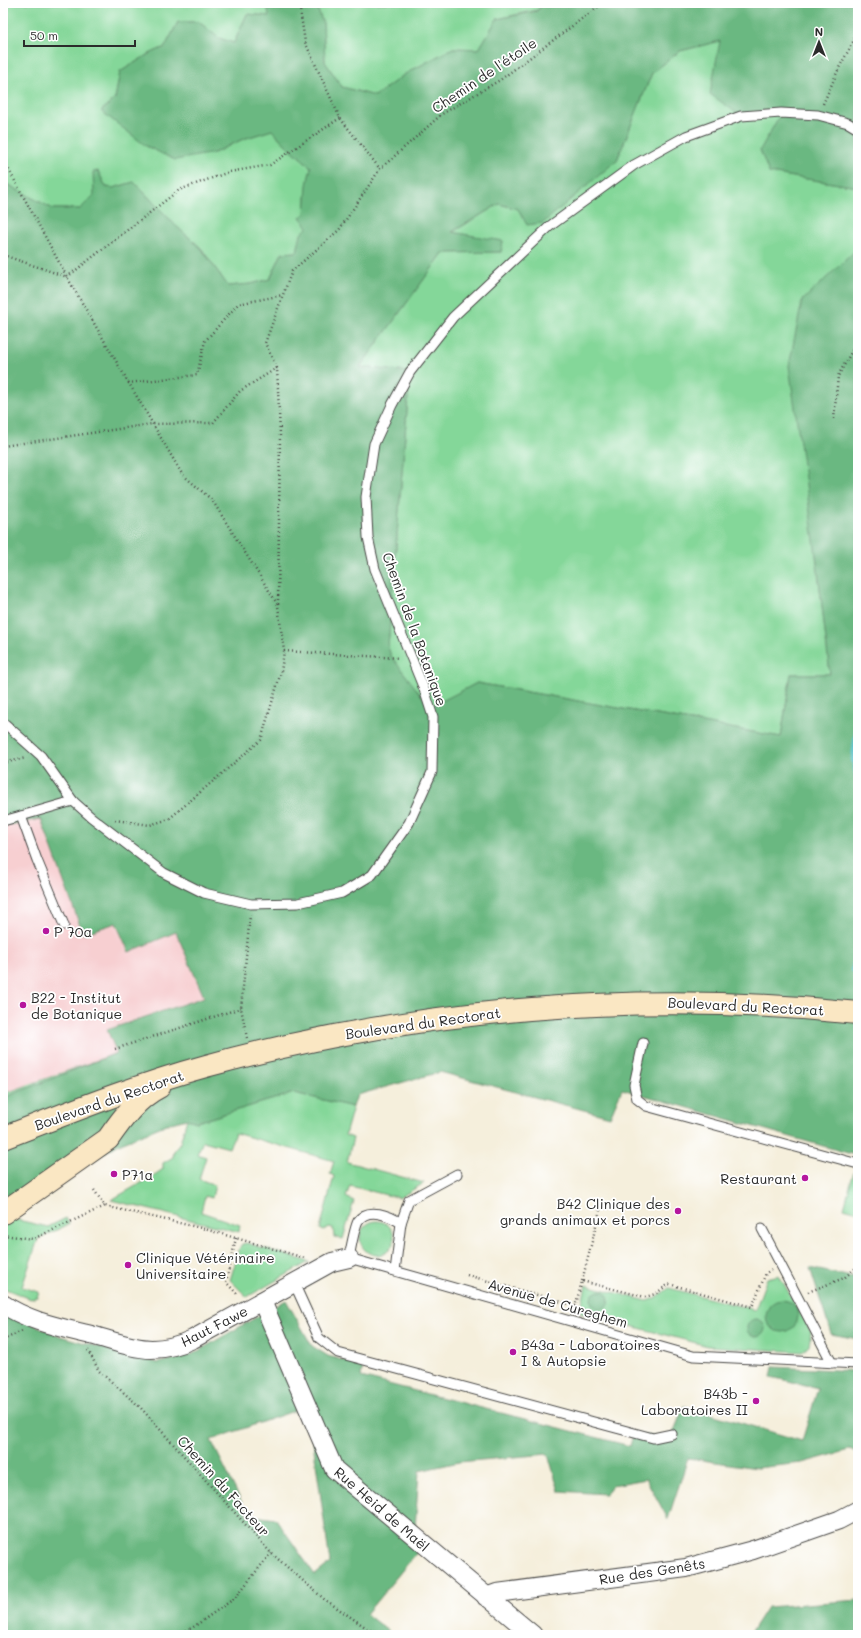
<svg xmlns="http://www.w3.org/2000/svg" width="861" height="1638" font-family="Mali,sans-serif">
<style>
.built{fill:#f7cfd1}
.green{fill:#84d799;stroke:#588162}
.forest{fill:#6bb881;stroke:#4b7256;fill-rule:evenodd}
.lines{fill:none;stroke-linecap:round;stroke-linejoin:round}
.stream{stroke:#50bec8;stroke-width:4.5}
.service-casing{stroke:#494846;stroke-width:11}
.minor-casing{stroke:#494846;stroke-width:20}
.secondary-casing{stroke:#494846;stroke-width:24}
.path{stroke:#494846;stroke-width:2.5;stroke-dasharray:1 3;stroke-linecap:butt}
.service{stroke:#fff;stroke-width:9}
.minor{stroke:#fff;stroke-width:18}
.secondary{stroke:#fae7c3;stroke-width:22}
.poi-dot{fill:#b5179e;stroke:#fff;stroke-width:1.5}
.labels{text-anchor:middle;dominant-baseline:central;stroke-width:3.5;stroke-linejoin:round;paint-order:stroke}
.street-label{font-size:14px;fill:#2b2b2b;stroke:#fff}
.poi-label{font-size:14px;fill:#2b2b2b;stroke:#fff;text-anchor:start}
</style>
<rect width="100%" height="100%" fill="#fff"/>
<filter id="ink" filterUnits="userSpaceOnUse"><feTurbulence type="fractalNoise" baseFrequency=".025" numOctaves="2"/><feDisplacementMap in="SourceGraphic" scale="8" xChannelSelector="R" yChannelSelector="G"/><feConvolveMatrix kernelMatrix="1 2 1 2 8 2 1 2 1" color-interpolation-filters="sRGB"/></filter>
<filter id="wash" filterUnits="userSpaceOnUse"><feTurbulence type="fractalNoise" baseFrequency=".012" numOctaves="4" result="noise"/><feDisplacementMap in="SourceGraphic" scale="16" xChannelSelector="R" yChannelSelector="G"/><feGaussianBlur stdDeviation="0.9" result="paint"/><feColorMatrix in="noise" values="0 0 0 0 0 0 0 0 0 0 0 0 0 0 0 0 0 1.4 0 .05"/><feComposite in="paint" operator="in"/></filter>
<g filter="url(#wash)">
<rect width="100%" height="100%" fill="#f5efdc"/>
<!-- built -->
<polygon class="built" points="41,819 83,934 116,923 129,952 176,932 204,997 107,1030 117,1053 3,1094 3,826"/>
<!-- green -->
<g class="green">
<path d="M3,3h264l3,13 -23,-2 -13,29 -15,-5 -20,-16h-21l-13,25 -18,8 -27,17 -5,27 -14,12 20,14 93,28 29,-14 29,-9 13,14 26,23c-4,20 -8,40 -3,60l-7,7 -4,18 -15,1 -12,26 -19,5 -23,2 -27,-38 -25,-22 -42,-44 -21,6 -7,-1 -8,-16 -4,24 -14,14h-27l-50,-27z"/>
<polygon points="315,3 544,3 537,10 497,19 479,49 453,48 405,74 375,96 342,87 325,62 323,23"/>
<polygon points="720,41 781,113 769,173 858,187 858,248 855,250 816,555 830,674 791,674 781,737 477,683 430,708 391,656 388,647 410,373 360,367 443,253 501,252 503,241 451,233 499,204 519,209 617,160 652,73 680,51"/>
<polygon points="117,1053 3,1098 3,1094"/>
<polygon points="294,1093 353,1107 345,1135 353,1138 347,1162 424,1183 399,1198 350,1186 346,1197 354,1201 343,1239 334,1237 333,1228 329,1227 324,1231 320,1229 334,1176 330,1174 334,1161 235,1133 229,1148 203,1141 197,1154 206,1157 199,1179 215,1185 212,1198 205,1196 201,1212 240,1225 239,1232 111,1200 150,1178 163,1169 163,1163 173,1157 174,1151 180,1143 187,1119 197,1122"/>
<polygon points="854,1171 858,1172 858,1212 844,1208"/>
<polygon points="9,1218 48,1227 66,1218 69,1224 38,1239 22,1287 39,1292 37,1297 31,1299 3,1288 3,1223"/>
<circle cx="377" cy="1238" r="17"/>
<polygon points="247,1243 309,1262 247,1297 230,1280 240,1247 242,1244"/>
<polygon points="779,1275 811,1332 809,1346 802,1352 708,1346 580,1313 586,1285 647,1301 657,1297 669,1288 755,1310 767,1278"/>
</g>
<!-- forest -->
<g class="forest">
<polygon points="267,3 315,3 323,23 325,62 342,87 375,96 405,74 453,48 479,49 497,19 537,11 544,3 858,3 858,187 769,173 760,150 781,113 741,116 710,94 720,41 680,51 652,73 617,160 543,223 527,225 518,209 499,204 452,232 503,241 501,252 443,253 360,367 410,372 388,647 391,656 430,707 477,683 781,737 791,674 830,674 816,555 789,366 802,301 858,248 858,1156 622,1089 610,1117 440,1072 357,1095 353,1107 294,1093 197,1122 187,1119 167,1124 121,1143 9,1209 3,1206 3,1098 117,1053 107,1030 204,997 176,932 129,952 116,923 83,934 41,819 3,826 3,182 53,209 80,209 94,195 93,172 98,171 106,187 113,188 134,182 176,226 201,248 228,286 251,284 270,279 282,253 297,252 301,234 308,227 300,217 305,214 307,185 311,167 285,144 272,130 243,139 214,153 175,160 146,146 101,111 115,99 120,72 147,55 165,47 178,22 199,22 219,38 234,43 247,14 269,16"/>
<polygon points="858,1259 858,1339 831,1334 810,1268 852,1277"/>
<circle cx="600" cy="1300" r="9"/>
<path d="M286,1300l26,46 16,10 35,10 -2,11 269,69 3,-11 39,1 12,-30 118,35 16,-53 -47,-11 2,-10 85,4v81l-9,-2 -47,13 -45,5 -69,-10 -20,61 -22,-40 -33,6 -8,9 -46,-3 -11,-37 -89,8 -40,9 -5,72 6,6 -54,65 27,21h-390v-324l57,25 98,27 33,-8zM308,1406l22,157 -15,12 -39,-56 -28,-4 -37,-75z"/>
<circle cx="782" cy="1316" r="16"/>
<circle cx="756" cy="1328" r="9"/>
<polygon points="858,1600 858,1635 749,1635 767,1607"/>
</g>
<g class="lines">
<!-- stream -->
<g class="stream">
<polyline points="858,719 853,759 858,781"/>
<polyline points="853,970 858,943"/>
</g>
</g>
</g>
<g filter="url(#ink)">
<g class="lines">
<defs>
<g id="service">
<polyline points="3,722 41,756 73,801"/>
<polyline points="21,816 73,801 91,817 164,873 204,893 251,904 298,903 342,893 372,875 409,823 432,772 433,717 424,689 375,569 368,537 366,497 374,444 392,405 410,372 453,317 550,226 634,165 686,136 741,116 781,113 818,115 848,123 858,129"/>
<polyline points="3,821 21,816 37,860 64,925"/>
<polyline points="643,1043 634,1085 637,1099 646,1106 858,1164"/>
<polyline points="401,1223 409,1200 457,1174"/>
<polyline points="762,1229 832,1363"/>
<path d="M395,1271l6,-48c-11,-7 -33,-17 -43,-2 -4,8 -7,27 -9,37l344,98 165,8"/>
<polyline points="294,1283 319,1338 338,1353 653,1438 672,1434"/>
</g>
<g id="minor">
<polyline points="262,1301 334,1469 533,1635"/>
<path d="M3,1304c26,18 61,24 92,32 18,5 38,13 57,13 15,0 28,-4 41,-10l139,-77 17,-4"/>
<polyline points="486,1597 497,1593 686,1568 753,1550 839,1520 858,1510"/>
</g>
<g id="secondary">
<path d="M3,1138c67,-26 134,-53 203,-72 212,-58 433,-76 652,-53"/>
<path d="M3,1213l105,-74c14,-20 29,-41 51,-52"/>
</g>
</defs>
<!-- service casing -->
<use href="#service" class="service-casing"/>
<!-- minor casing -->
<use href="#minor" class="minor-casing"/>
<!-- secondary casing -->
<use href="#secondary" class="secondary-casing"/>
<!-- path -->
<g class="path">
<polyline points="299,3 305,42 340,118 380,169"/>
<polyline points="823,104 840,66 858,33"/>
<polyline points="3,159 67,277 182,474 212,500 278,605"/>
<polyline points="3,255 67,277"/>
<polyline points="67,277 179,190 229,172 270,165 340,118"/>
<polyline points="128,383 197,375 205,341 238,304 283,295"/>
<polyline points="834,419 838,376 858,340"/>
<polyline points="3,446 152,424 213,423 240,391 277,368"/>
<polyline points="284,651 399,658"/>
<polyline points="3,763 26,758"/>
<polyline points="115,820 150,825 169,819 261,740 281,672 284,651 278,606 280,434 277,368 265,343 292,271 339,230 380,169 442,114 500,80 603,3"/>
<polyline points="247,1038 241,1008 250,915"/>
<polyline points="115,1049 241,1008"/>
<polyline points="94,1190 105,1206 201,1228 305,1258"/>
<polyline points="3,1235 33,1239 105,1206"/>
<polyline points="236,1238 226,1282 238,1295"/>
<polyline points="467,1275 576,1306"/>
<polyline points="582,1281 601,1206"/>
<polyline points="808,1292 844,1278 858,1266"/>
<polyline points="574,1311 582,1281 645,1297 655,1294 669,1284 752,1307 766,1273 771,1270"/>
<polyline points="3,1340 22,1331"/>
<polyline points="88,1350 99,1371 140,1407 271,1553 324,1599 377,1635"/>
<polyline points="175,1635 192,1628 235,1598 271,1553"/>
</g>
<!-- service -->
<use href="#service" class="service"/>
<!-- minor -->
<use href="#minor" class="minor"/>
<!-- secondary -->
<use href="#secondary" class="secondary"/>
</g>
</g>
<!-- markers -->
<g class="poi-dot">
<circle cx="46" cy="931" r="4"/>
<circle cx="23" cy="1005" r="4"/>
<circle cx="114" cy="1174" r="4"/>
<circle cx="805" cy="1178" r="4"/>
<circle cx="678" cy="1211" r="4"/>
<circle cx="128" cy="1265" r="4"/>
<circle cx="513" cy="1352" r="4"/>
<circle cx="756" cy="1401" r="4"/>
</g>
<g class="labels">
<!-- street labels -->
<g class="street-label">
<text transform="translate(484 75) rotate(-34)">Chemin de l'étoile</text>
<text transform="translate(415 629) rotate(70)">Chemin de la Botanique</text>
<text transform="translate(746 1006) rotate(3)">Boulevard du Rectorat</text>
<text transform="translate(423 1023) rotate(-8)">Boulevard du Rectorat</text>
<text transform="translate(109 1100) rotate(-19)">Boulevard du Rectorat</text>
<text transform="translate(558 1303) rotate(16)">Avenue de Cureghem</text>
<text transform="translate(214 1326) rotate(-27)">Haut Fawe</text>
<text transform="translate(224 1486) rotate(48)">Chemin du Facteur</text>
<text transform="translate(382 1509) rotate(41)">Rue Heid de Maël</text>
<text transform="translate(652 1571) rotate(-9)">Rue des Genêts</text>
</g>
<!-- poi labels -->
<g class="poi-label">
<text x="54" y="931">P 70a</text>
<text x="31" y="997">B22 - Institut<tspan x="31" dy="16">de Botanique</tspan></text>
<text x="122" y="1174">P71a</text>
<text x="797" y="1178" text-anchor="end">Restaurant</text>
<text x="670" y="1203" text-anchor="end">B42 Clinique des<tspan x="670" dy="16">grands animaux et porcs</tspan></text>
<text x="136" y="1257">Clinique Vétérinaire<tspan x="136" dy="16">Universitaire</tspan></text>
<text x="521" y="1344">B43a - Laboratoires<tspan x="521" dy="16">I &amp; Autopsie</tspan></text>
<text x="748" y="1393" text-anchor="end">B43b -<tspan x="748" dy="16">Laboratoires II</tspan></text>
</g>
</g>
<!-- margin -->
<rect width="861" height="1638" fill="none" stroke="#fff" stroke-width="16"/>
<!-- north arrow -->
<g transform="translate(819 42)" stroke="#ffffff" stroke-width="3" paint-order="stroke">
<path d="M0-3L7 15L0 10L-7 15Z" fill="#2b2b2b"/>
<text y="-6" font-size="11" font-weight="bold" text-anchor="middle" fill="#2b2b2b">N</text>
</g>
<!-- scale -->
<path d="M24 40v6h111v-6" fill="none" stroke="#2b2b2b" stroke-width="2"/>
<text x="30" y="40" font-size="12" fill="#2b2b2b" stroke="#ffffff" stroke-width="3" paint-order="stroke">50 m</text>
</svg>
